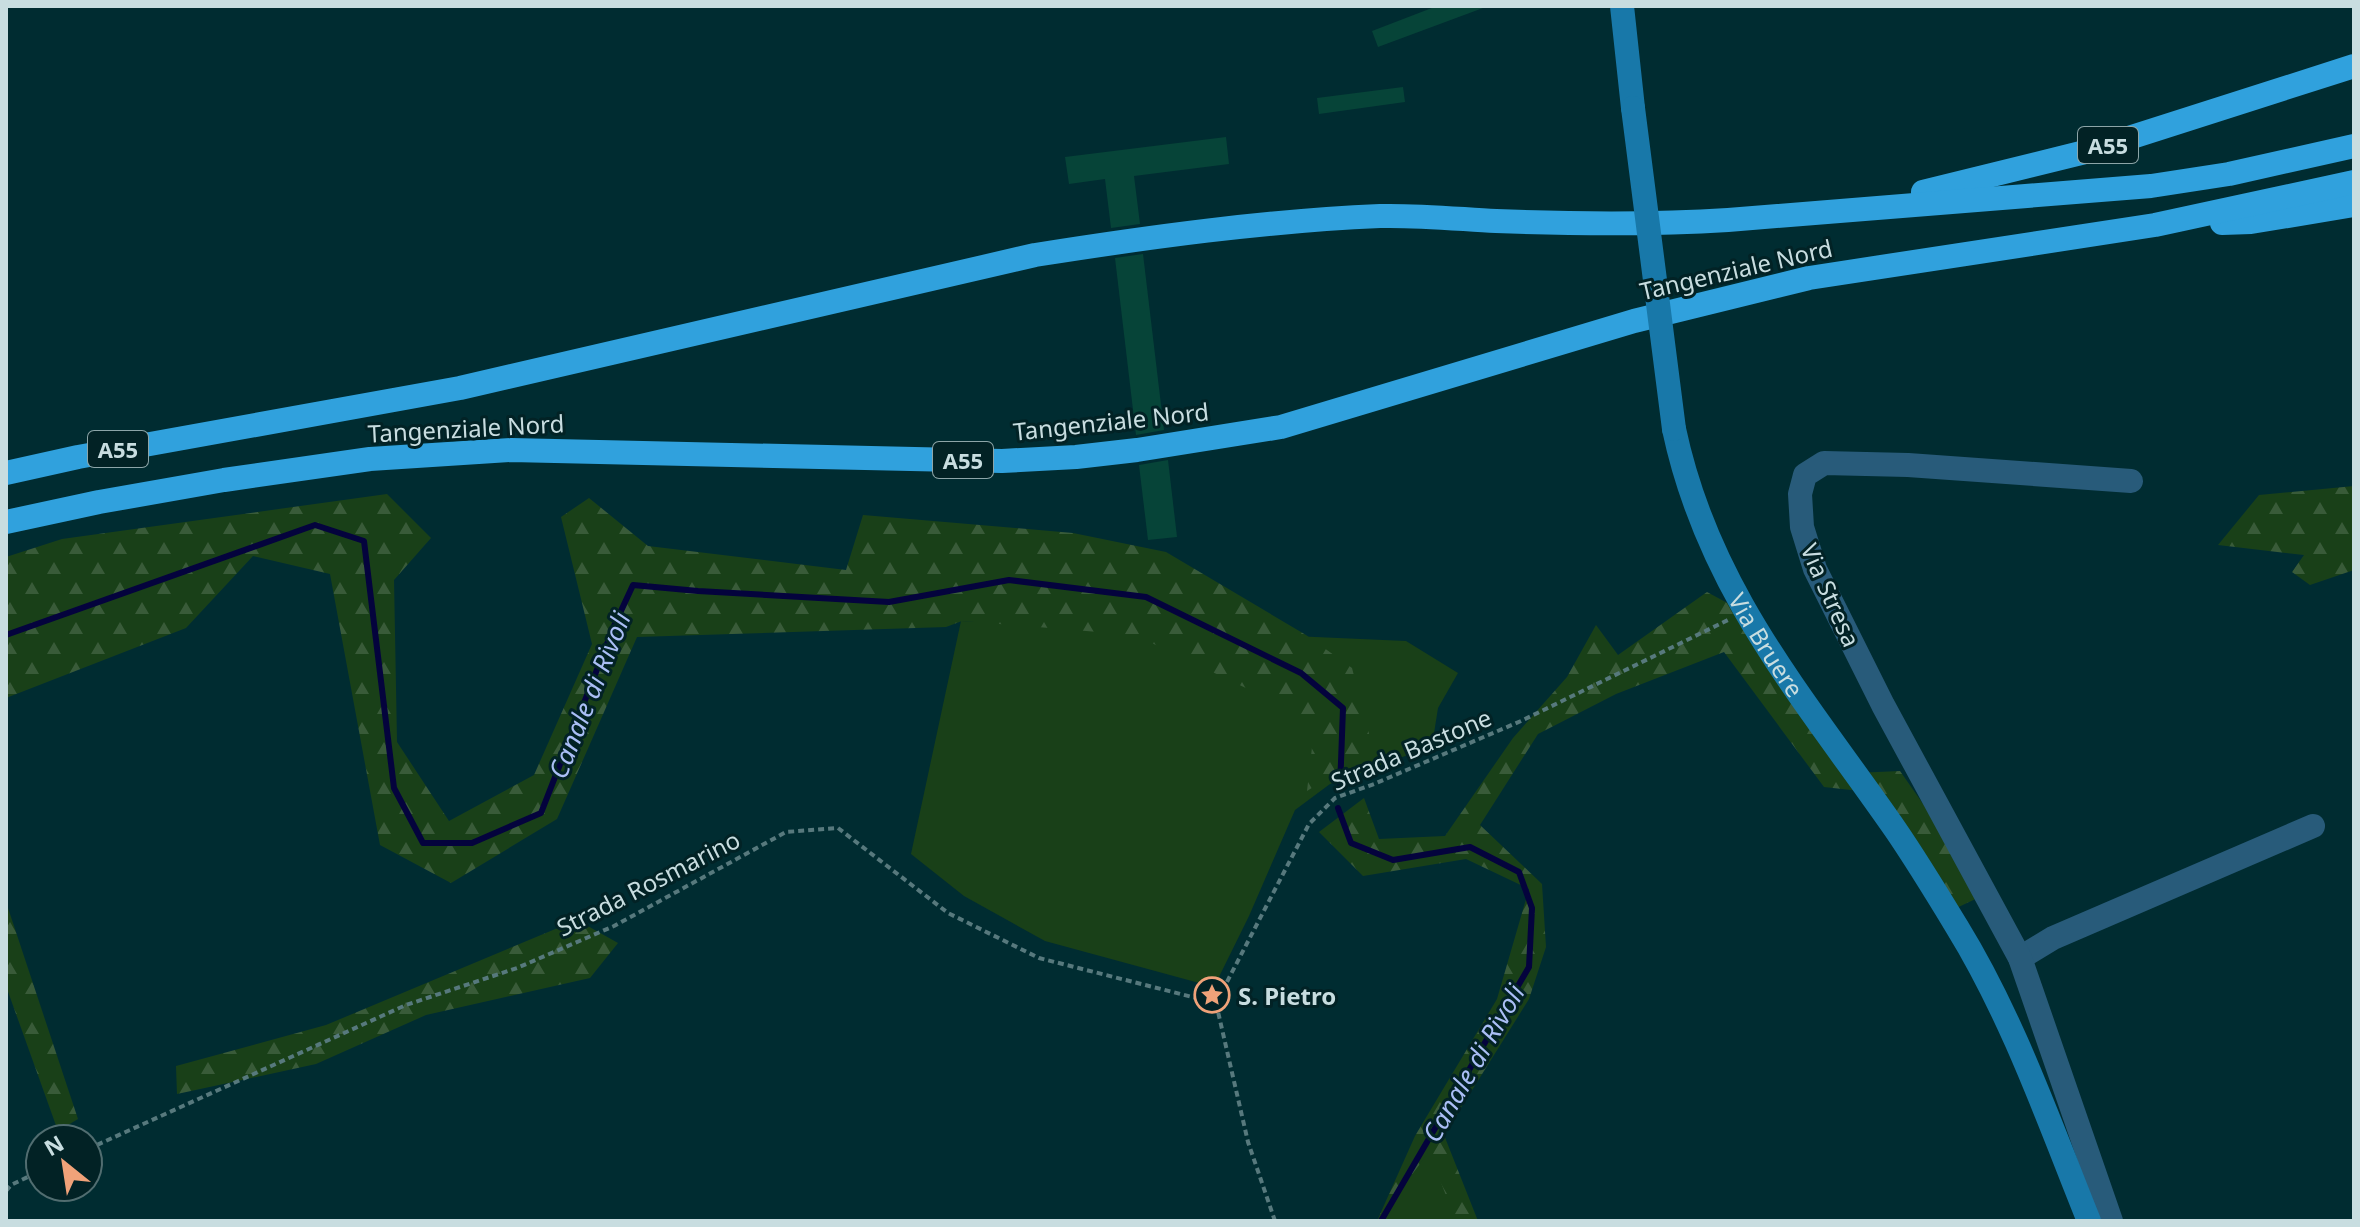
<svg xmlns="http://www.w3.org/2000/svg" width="2360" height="1227" font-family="'Noto Sans',sans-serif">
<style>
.green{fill:#194018}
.forest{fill:url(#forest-firs)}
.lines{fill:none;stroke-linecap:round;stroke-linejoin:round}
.stream{stroke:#04033d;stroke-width:6}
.building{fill:#064438}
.path{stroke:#57797d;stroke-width:4;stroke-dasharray:6 4;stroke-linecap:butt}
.street{stroke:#285b7a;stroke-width:24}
.secondary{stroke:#1878a9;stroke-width:24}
.highway{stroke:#30a1dd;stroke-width:24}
.secondary-bridge{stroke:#1878a9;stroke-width:24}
.labels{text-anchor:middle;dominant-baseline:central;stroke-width:6;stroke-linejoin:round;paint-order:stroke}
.shield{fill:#022225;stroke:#8da5a8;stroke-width:2}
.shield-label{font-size:22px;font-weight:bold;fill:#c8dde0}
.street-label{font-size:24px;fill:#c8dde0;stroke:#022225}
.poi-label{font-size:24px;font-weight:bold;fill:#c8dde0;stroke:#022225;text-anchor:start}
.water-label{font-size:26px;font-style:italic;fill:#aabef5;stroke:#022225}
</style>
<defs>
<pattern id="forest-firs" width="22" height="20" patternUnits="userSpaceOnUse" patternTransform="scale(2)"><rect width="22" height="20" fill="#194018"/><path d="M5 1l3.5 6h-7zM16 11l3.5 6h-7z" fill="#395b39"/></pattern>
</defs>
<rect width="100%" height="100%" fill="#002c31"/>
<!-- green -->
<g class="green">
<polygon points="961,621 1406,641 1458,673 1438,708 1432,746 1330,784 1295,810 1249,916 1214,987 1045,941 964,896 911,854"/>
<polygon points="1429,1151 1478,1221 1378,1221"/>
</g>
<!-- forest -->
<g class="forest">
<polygon points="2354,486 2354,570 2310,585 2292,572 2304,555 2218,545 2259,495"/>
<polygon points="387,494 431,538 394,580 397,742 449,821 534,775 592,644 561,517 589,498 648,546 846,570 863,515 1073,533 1166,552 1306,635 1352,668 1373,749 1307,791 1315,721 1135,635 962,621 946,627 637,637 557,819 451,883 380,845 330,574 253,556 186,628 6,698 6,557 62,539"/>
<polygon points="1707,592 1744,612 1855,773 1900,771 1986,894 1948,912 1869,792 1824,787 1724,652 1616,694 1538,734 1480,825 1542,884 1546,947 1529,999 1444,1135 1478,1221 1456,1221 1429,1152 1377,1221 1415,1136 1497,999 1529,889 1466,859 1363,876 1319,832 1364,798 1379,839 1445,836 1513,738 1567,677 1596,625 1618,655"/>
<polygon points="6,902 78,1119 58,1131 6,986"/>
<polygon points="577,920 618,943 590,978 426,1015 316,1064 177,1094 176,1066 326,1025"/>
</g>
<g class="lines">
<!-- stream -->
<g class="stream">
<polyline points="6,635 315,525 364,541 394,788 423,843 472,843 541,813 614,626 633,585 698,591 889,602 1009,580 1146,597 1301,673 1343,708 1340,789"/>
<polyline points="1338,808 1351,843 1393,860 1470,847 1519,872 1532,908 1529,967 1381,1221"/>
</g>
</g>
<!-- building -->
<g class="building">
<polygon points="1437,6 1483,8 1378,47 1372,31"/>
<polygon points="1403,87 1405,102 1319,114 1317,98"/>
<polygon points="1226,137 1229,164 1134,176 1140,224 1111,228 1105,179 1069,184 1065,157"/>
<polygon points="1143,254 1164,430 1136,435 1115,258"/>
<polygon points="1168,460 1177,537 1148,540 1139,465"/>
</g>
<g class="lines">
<!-- path -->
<g class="path">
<polyline points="88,1149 406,1005 517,968 614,926 786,832 838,828 948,913 1039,958 1216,1003"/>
<polyline points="6,1191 11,1185 40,1171"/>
<polyline points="1275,1221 1248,1142 1216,1003 1309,824 1335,798 1374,784 1521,721 1728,620"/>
</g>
<!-- street -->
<g class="street">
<polyline points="2020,958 2053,938 2313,826"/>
<polyline points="2111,1221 2020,958 1883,705 1815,569 1802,527 1800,494 1805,475 1824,463 1908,465 2131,481"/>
</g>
<!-- secondary -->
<g class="secondary">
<polyline points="1622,6 1633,108"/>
<path id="s1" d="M1674,429c34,161 130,269 221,400 22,32 42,65 62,98 56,91 92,195 132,294"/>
</g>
<!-- highway -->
<g class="highway">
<polyline points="1923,192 2085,152 2354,66"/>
<polyline points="2222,223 2251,222 2354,205"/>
<path d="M6,473l72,-16 382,-69 575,-133c114,-18 230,-34 345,-39 38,-1 78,3 116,5 78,3 154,4 232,-1l423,-34 78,-12 125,-28"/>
<polyline points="6,522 99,502 224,480 370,459 511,450 1002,461 1076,457 1137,450 1281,427 1634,321 1809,278 2155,225 2354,182"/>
</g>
<!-- secondary-bridge -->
<polyline class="secondary-bridge" points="1633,108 1674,429"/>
</g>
<!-- icons -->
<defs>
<symbol id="sight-ring" viewBox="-11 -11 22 22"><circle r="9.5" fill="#022225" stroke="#f0a279" stroke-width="1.5"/><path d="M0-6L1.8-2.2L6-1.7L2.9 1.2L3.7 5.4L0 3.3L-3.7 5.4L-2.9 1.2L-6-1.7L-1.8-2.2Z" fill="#f0a279"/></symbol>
</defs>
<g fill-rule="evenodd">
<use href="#sight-ring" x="1192" y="975" width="40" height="40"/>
</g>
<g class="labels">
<!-- shield labels -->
<g class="shield">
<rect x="2078" y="127" width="60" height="36" rx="6"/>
<rect x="88" y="431" width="60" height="36" rx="6"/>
<rect x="933" y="442" width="60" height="36" rx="6"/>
</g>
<g class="shield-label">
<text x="2108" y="145">A55</text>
<text x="118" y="449">A55</text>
<text x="963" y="460">A55</text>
</g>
<!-- street labels -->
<g class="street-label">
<text transform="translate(1736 269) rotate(-13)">Tangenziale Nord</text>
<text transform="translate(1111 421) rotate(-6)">Tangenziale Nord</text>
<text transform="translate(466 428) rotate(-3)">Tangenziale Nord</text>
<text transform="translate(1831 595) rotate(66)">Via Stresa</text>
<text stroke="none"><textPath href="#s1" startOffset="236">Via Bruere</textPath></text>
<text transform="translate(1411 749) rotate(-23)">Strada Bastone</text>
<text transform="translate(648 883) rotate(-27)">Strada Rosmarino</text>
</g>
<!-- poi labels -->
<g class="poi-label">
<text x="1238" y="995">S. Pietro</text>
</g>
<!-- water labels -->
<g class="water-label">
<text transform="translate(589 695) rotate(-68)">Canale di Rivoli</text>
<text transform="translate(1473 1063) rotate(-60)">Canale di Rivoli</text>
</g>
</g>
<!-- border -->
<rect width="2360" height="1227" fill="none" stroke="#c8dde0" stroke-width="16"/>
<!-- north arrow -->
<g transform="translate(64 1163) rotate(330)"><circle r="38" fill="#022225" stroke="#516d70" stroke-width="2"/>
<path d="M0-6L14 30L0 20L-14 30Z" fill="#f0a279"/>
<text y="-12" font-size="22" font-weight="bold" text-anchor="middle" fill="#c8dde0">N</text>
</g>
</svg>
